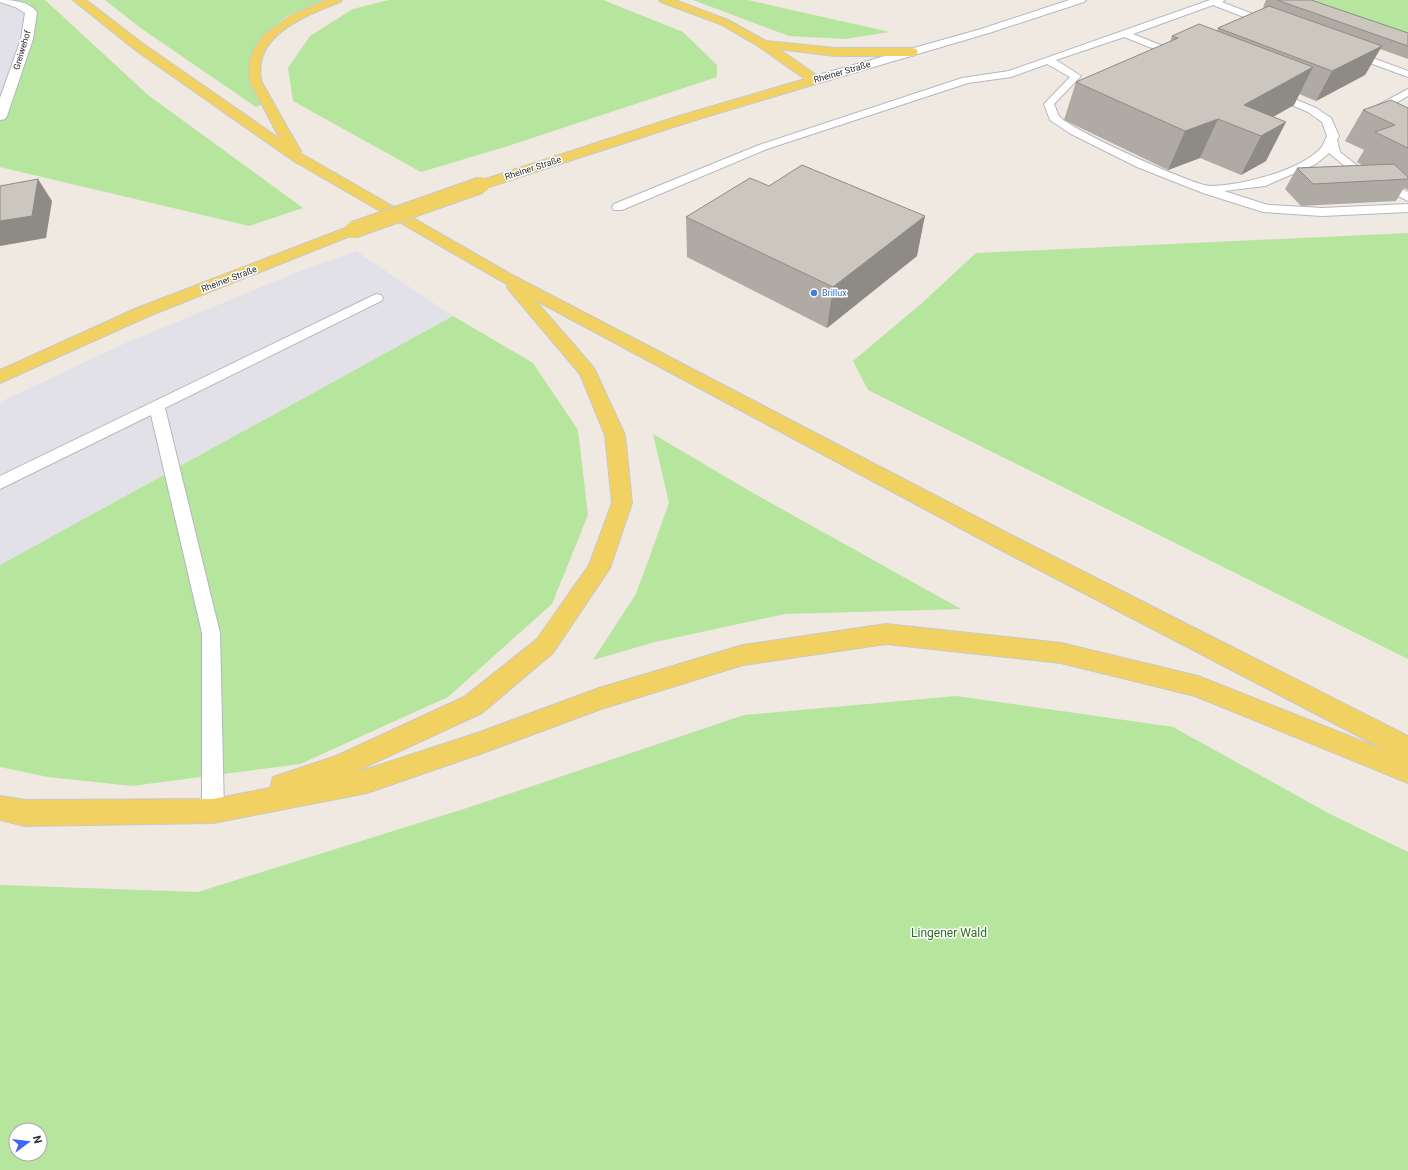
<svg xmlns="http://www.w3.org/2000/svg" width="1408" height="1170" font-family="Roboto,sans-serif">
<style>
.industrial{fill:#e3e1e8}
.green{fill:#b6e59e;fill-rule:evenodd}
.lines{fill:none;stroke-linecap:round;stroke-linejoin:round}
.service-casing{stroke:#b4b7c1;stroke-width:2}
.minor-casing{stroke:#b4b7c1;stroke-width:2}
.secondary-casing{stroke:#b4b7c1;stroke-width:2}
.primary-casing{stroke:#c9c9c9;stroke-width:2}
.service{fill:#fff;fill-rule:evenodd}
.minor{fill:#fff;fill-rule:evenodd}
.secondary{fill:#fff;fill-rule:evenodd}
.primary{fill:#f2d163;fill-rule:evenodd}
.primary-bridge-far1-casing{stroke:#c9c9c9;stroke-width:14;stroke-linecap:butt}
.primary-bridge-casing{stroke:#c9c9c9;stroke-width:18;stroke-linecap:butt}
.primary-bridge-far1{stroke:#f2d163;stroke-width:12}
.primary-bridge{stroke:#f2d163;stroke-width:16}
.wall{fill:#afaba4}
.shaded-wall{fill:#8e8b86}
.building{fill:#cbc7bf;stroke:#8e8b86}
.shop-dot{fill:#3f7fe0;stroke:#fff;stroke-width:1.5}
.labels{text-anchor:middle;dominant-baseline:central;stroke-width:3;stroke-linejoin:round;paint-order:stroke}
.far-street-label{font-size:9px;fill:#2e2e2e;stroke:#fff}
.far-shop-label{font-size:9px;fill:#366cbe;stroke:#fff;text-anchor:start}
.near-park-label{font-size:12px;fill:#2c6e1b;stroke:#fff}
</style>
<rect width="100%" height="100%" fill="#efe9e1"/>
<!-- industrial -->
<g class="industrial">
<polygon points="0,0 7,0 30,13 0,113"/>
<polygon points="356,251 453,316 0,565 0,402 130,341 303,270"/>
</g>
<!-- green -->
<g class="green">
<polygon points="7,0 45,0 148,95 303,208 249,226 0,167 0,113 30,13"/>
<polygon points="105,0 324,0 287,16 267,33 254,53 263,104 256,107 142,29"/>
<polygon points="389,0 603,0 683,32 717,65 717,77 505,147 421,172 293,101 288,68 310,36 353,9"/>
<polygon points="693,0 748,0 890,32 845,39 789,36"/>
<polygon points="1309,0 1408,0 1408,33"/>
<polygon points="1408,233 1408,659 868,390 853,361 922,303 976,253"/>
<polygon points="453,316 533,363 578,430 588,515 552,604 448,697 300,764 132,786 48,777 0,767 0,565"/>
<polygon points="653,434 753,493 961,609 785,614 655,642 593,660 636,594 669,503"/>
<path d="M956,696l217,31 157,87 78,38v318h-1408v-285l198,7 275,-86 271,-91zM16,1130h24v24h-24z"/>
</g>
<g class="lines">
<defs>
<g id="service">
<path d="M1210,0h15l-3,2 51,20 2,2 -2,2h-6l-54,-21 -80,29 50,20 2,2 -2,2h-6l-53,-21 -68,23 25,16 -27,28c2,4 3,9 5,12 8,12 135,70 151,70 30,0 89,-15 110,-37 3,-3 5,-9 7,-13l-5,-14 -14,-10 -40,-17 -1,-2 5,-3 4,1 40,17 15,10 8,18 -2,4 3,12 19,15 49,25v9l-57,-30 -22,-18 -13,11 -51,22 -41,5 44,14 54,3 86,-4v8l-86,4 -59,-4 -60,-19 -66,-26 -66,-33 -21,-14 -6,-16 26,-27 -23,-13 -36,13 -43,6 -201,66 -145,61h-8l-2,-3 2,-3 145,-59 203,-67 47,-7z"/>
<polygon points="1351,50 1408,71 1408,77 1348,55 1346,53"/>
<polygon points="1408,89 1408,96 1375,115 1367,115 1366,113 1367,111"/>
<polygon points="376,294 381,295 383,298 381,301 165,408 220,633 224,811 221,818 213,821 205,818 202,811 202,633 151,415 0,489 0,476"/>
</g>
<path id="minor" d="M0,0c13,0 28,1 37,12l-4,27 -26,77 -2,3 -5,1v-22l21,-59 4,-26 -10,-6 -15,-5z"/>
<polygon id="secondary" points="1069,0 1086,0 1084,2 989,33 819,83 811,83 809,80 811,77 981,29"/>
<g id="primary">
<path d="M73,0h13l56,43 138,96 -31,-59v-18l5,-13 11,-15 25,-18 36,-16h16l-2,2c-32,13 -87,32 -79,77 1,6 6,11 8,16 11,19 21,38 32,56l-1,2 214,123 503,262 391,198v47l-213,-87 -134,-33 -175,-19 -143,21 -142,44 -121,45 -113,39 -154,30 -188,3 -25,-6v-24l25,4 188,-1 57,-11 3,-11 63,-21 128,-59 73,-58 52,-74 23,-62 -7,-68 -25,-61 -71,-84 -2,-3 1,-2 -216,-125 -158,-111zM535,300l466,250 386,201 -189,-75 -137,-33 -175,-19 -143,21 -144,43 -119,44 -113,37 -10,2 125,-58 71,-60 57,-85 22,-65 -7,-68 -31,-67z"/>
<polygon points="659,0 675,0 728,20 766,41 835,48 912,48 916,49 918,52 916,55 912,56 835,56 779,49 819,77 821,80 819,83 689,122 486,188 481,189 476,188 474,185 476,182 679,116 805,79 758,46 720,24 661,2"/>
<polygon points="353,225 358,227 361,230 358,233 149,316 0,383 0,370 137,308"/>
</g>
</defs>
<!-- service casing -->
<use href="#service" class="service-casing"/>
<!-- minor casing -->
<use href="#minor" class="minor-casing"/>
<!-- secondary casing -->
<use href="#secondary" class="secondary-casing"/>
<!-- primary casing -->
<use href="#primary" class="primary-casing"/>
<!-- service -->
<use href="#service" class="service"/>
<!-- minor -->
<use href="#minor" class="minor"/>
<!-- secondary -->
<use href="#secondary" class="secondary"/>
<!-- primary -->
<use href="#primary" class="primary"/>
<defs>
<polyline id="primary-bridge-far1" points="479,186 481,185"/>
<polyline id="primary-bridge" points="353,230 481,185"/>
</defs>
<!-- primary-bridge-far1 casing -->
<use href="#primary-bridge-far1" class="primary-bridge-far1-casing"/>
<!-- primary-bridge casing -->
<use href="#primary-bridge" class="primary-bridge-casing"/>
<!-- primary-bridge-far1 -->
<use href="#primary-bridge-far1" class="primary-bridge-far1"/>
<!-- primary-bridge -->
<use href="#primary-bridge" class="primary-bridge"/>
</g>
<!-- wall -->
<g class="wall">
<polygon points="1266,0 1311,0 1408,33 1408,59 1380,49 1365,75 1316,101 1299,94 1294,105 1273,117 1266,161 1241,175 1200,158 1168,170 1064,120 1076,82 1170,42 1172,36 1217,31 1218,28 1265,8 1263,7"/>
<polygon points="1408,108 1408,190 1404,188 1396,201 1301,206 1285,189 1297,168 1362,165 1357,162 1364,150 1345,141 1363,110"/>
<polygon points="686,217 917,256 827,328 687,257"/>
</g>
<!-- shaded-wall -->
<g class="shaded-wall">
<polygon points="1382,46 1365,75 1316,101 1332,71"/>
<polygon points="1313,67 1294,105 1248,131 1244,105"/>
<polygon points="1218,119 1200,158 1168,170 1185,131"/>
<polygon points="1286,122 1266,161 1241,175 1261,136"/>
<polygon points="38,179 52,201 46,238 0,246 0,221"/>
<polygon points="925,216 917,256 827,328 833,287"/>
</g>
<!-- building -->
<g class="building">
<polygon points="1277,0 1311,0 1408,33 1408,46"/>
<polygon points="1269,6 1382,46 1332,71 1218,28"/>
<polygon points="1199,24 1313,67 1244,105 1286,122 1261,136 1218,119 1185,131 1076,82 1178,38 1172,36"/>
<polygon points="1391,100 1408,108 1408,148 1375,132 1395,125 1363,110"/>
<polygon points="1394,164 1408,177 1408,179 1313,184 1297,168"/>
<polygon points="802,165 925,216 833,287 686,217 750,178 769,186"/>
<polygon points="38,179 32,216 0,221 0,186"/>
</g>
<!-- markers -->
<circle class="shop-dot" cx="814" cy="293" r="4"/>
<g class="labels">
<!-- far-street labels -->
<g class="far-street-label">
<text transform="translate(22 50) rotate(-73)">Greiwehof</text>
<text transform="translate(842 72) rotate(-16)">Rheiner Straße</text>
<text transform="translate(533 168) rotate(-18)">Rheiner Straße</text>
<text transform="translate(229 279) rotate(-21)">Rheiner Straße</text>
</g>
<!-- far-shop labels -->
<g class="far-shop-label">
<text x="822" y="293">Brillux</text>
</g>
<!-- near-park labels -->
<g class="near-park-label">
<text x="949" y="933">Lingener Wald</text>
</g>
</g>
<!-- north arrow -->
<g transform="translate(28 1142) rotate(75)"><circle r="19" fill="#ffffff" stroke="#ababab"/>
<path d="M0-3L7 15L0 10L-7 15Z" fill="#4264fb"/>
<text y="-6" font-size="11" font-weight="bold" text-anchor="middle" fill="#2e2e2e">N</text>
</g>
</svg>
